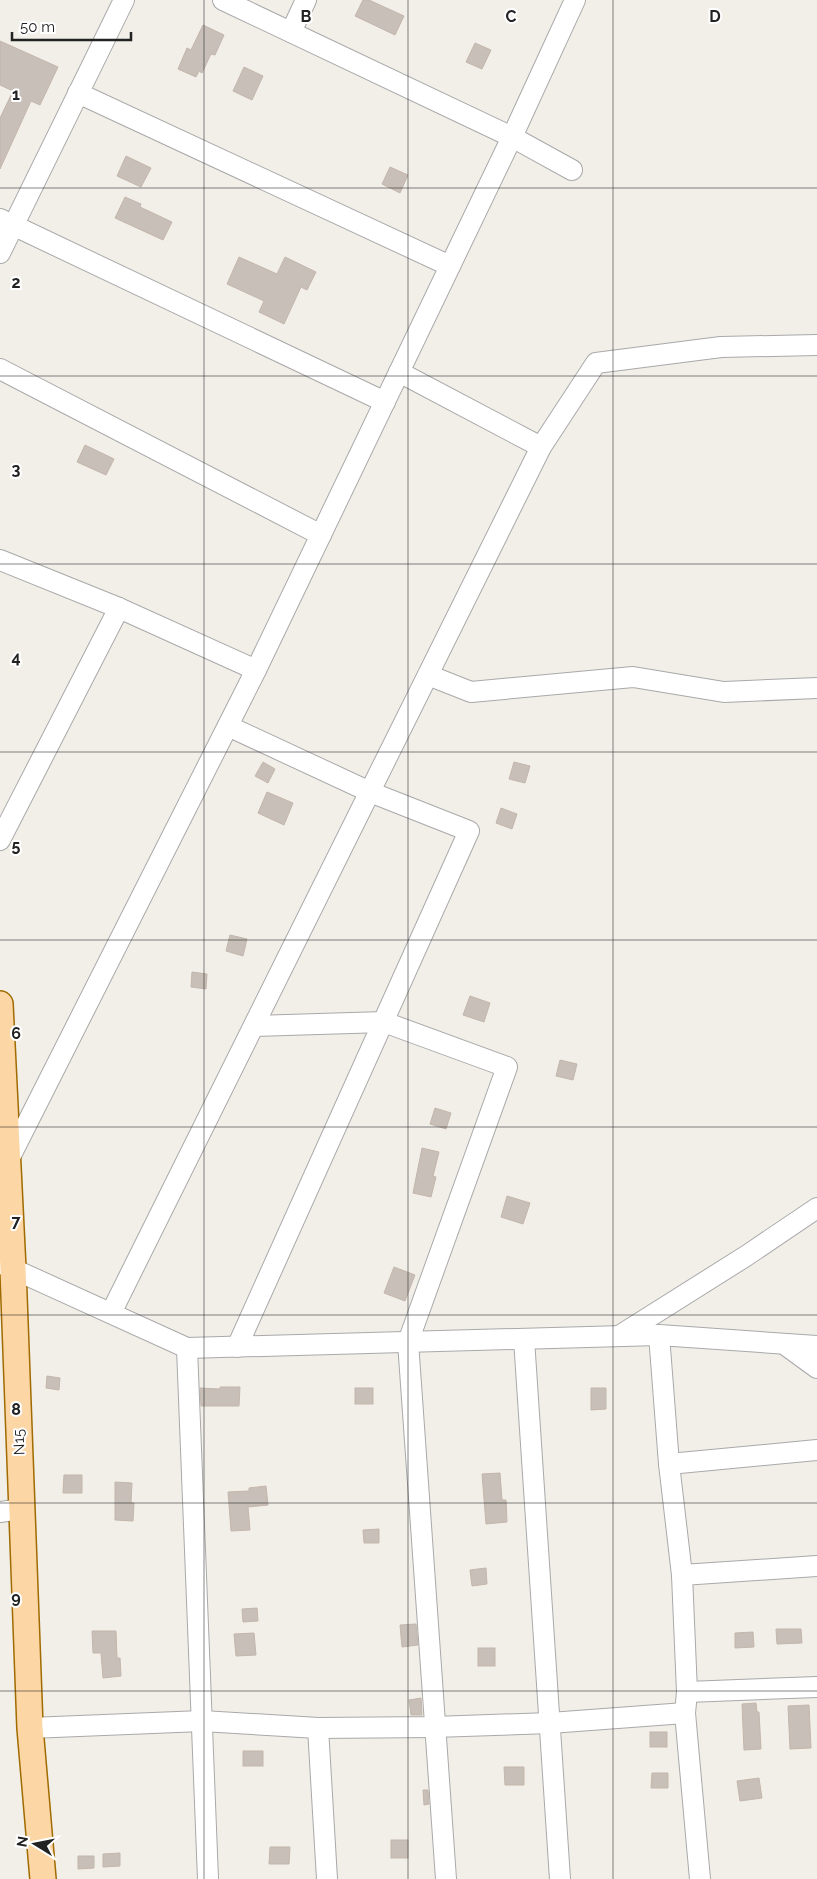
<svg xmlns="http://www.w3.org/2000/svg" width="817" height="1879" font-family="Raleway,sans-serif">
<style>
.building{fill:#c7bfb8;stroke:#c4b6ab}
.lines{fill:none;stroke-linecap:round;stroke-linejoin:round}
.minor-casing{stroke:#a9a9a9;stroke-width:22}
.major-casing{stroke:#a06b00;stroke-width:28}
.minor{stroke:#fff;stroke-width:20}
.major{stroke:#fcd6a4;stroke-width:25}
.grid{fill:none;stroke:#222;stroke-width:1;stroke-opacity:0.55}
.labels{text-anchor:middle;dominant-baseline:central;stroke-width:4;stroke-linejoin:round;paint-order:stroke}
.street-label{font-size:15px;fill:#222;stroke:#fff}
.grid-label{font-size:16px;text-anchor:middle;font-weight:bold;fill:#222;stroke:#fff;stroke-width:4;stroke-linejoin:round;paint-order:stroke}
</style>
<rect width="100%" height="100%" fill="#f2efe9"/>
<!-- building -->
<g class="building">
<polygon points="363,0 369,0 404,16 395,35 355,16"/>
<polygon points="203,25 224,35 215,55 211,54 202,73 199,71 196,77 178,69 187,48 191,50"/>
<polygon points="0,41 58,67 40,105 31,101 0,169 0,118 13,91 0,85"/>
<polygon points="475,43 491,50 482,69 466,62"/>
<polygon points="244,67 263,76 252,100 233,91"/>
<polygon points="126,156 151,168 141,187 117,176"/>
<polygon points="390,167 408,175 400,193 382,184"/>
<polygon points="125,197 141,204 140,207 172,222 163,240 115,218"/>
<polygon points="239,257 277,274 285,257 316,272 307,290 301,287 284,324 259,312 264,301 227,284"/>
<polygon points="85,445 114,459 106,475 77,462"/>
<polygon points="263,762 275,769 268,783 255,776"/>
<polygon points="514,762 530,766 525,783 509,779"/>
<polygon points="267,792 293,803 284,825 258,813"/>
<polygon points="501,808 517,814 512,829 496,823"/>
<polygon points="230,935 247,939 243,956 226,951"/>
<polygon points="192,972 207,974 206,989 191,987"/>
<polygon points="470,996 490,1003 484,1022 463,1015"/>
<polygon points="560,1060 577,1064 573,1080 556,1076"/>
<polygon points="435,1108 451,1113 446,1129 430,1124"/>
<polygon points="422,1148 439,1152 433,1176 436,1177 431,1197 413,1193"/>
<polygon points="507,1196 530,1203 523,1224 501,1217"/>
<polygon points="394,1267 415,1275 405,1301 384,1293"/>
<polygon points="47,1376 60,1378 59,1390 46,1388"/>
<polygon points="220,1387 240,1387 239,1406 201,1406 200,1388 220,1389"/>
<rect x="355" y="1388" width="18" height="16"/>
<polygon points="591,1388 606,1388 606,1409 591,1410"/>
<polygon points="500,1473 502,1500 506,1500 507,1522 486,1524 482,1474"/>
<polygon points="64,1475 82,1475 82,1493 63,1493"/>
<polygon points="115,1482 132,1483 131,1503 134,1503 133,1521 115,1520"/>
<polygon points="266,1486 268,1505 248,1507 250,1530 231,1531 228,1492 249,1491 249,1488"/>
<polygon points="379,1529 379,1543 364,1543 363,1530"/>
<polygon points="486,1568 487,1584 472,1586 470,1570"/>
<polygon points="257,1608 258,1621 243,1622 242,1609"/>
<polygon points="416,1624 418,1645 402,1647 400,1625"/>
<polygon points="776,1629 801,1629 802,1643 777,1644"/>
<polygon points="92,1631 116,1631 117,1658 120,1658 121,1676 103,1678 101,1653 93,1653"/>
<polygon points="753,1632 754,1647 735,1648 735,1633"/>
<polygon points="254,1633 256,1655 236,1656 234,1634"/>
<rect x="478" y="1648" width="17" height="18"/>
<polygon points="421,1698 422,1715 411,1715 409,1700"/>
<polygon points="756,1703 757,1712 759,1712 761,1749 744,1750 742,1704"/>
<polygon points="809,1705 811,1748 790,1749 788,1706"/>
<rect x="650" y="1732" width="17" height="15"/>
<rect x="243" y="1751" width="20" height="15"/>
<polygon points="504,1767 524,1767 524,1785 505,1785"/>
<polygon points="652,1773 668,1773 668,1788 651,1788"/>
<polygon points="759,1778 762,1798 740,1801 737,1781"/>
<polygon points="423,1790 428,1790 429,1804 424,1805"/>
<rect x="391" y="1840" width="17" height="18"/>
<polygon points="270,1847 290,1847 289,1864 269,1864"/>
<polygon points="120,1853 120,1866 103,1867 103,1854"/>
<polygon points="78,1856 94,1856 94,1868 78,1869"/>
</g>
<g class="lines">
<defs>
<g id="minor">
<polyline points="223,0 512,137 572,170"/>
<polyline points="291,32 306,0"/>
<polyline points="78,93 450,266"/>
<polyline points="0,219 385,402"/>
<polyline points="0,253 124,0"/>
<polyline points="0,369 321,535"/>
<polyline points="541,447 596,363 721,347 817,345"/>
<polyline points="0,560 119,608 256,670"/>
<polyline points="428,675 471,692 633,677 724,692 817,688"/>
<polyline points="228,726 370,792 469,831 237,1347"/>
<polyline points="0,840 119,608"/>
<polyline points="254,1026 384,1022 507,1067 408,1342 446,1879"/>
<polyline points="6,1165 256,670 512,137 575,0"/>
<polyline points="0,1263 187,1348 659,1335 817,1346"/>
<polyline points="111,1313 541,447 399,372"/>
<polyline points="659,1335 669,1464 682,1575 687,1692 685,1713 700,1879"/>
<polyline points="619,1336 746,1256 817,1208"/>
<polyline points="524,1339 560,1879"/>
<polyline points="784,1344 817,1368"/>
<polyline points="187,1348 208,1879"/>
<polyline points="669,1464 817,1450"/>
<polyline points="0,1512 21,1509"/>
<polyline points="682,1575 817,1566"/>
<polyline points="687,1692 817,1687"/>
<polyline points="30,1728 202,1721 318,1728 434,1727 550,1723 685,1713"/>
<polyline points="318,1728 327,1879"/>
</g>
<polyline id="major" points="0,1004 13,1269 30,1728 43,1879"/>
</defs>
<!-- minor casing -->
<use href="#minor" class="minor-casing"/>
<!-- major casing -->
<use href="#major" class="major-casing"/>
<!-- minor -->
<use href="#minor" class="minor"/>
<!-- major -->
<use href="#major" class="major"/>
</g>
<!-- grid -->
<path class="grid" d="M204,0v1879M408,0v1879M613,0v1879M0,188h817M0,376h817M0,564h817M0,752h817M0,940h817M0,1127h817M0,1315h817M0,1503h817M0,1691h817"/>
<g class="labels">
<!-- street labels -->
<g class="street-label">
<text transform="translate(19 1442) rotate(-92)">N15</text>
</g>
</g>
<g class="grid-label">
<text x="306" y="22">B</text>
<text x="511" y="22">C</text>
<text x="715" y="22">D</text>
<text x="16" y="100">1</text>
<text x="16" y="288">2</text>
<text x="16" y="475">3</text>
<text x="16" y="663">4</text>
<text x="16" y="851">5</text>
<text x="16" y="1039">6</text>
<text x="16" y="1227">7</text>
<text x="16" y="1415">8</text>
<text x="16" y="1603">9</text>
</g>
<!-- north arrow -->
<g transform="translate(35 1844) rotate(280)" stroke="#ffffff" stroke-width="4" paint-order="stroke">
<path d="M0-4L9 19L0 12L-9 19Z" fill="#222222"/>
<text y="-8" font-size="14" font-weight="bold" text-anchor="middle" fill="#222222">N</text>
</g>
<!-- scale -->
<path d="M12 32v8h119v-8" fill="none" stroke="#222222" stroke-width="2.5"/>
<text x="20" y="32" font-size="15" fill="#222222" stroke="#ffffff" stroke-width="4" paint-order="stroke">50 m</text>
</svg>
